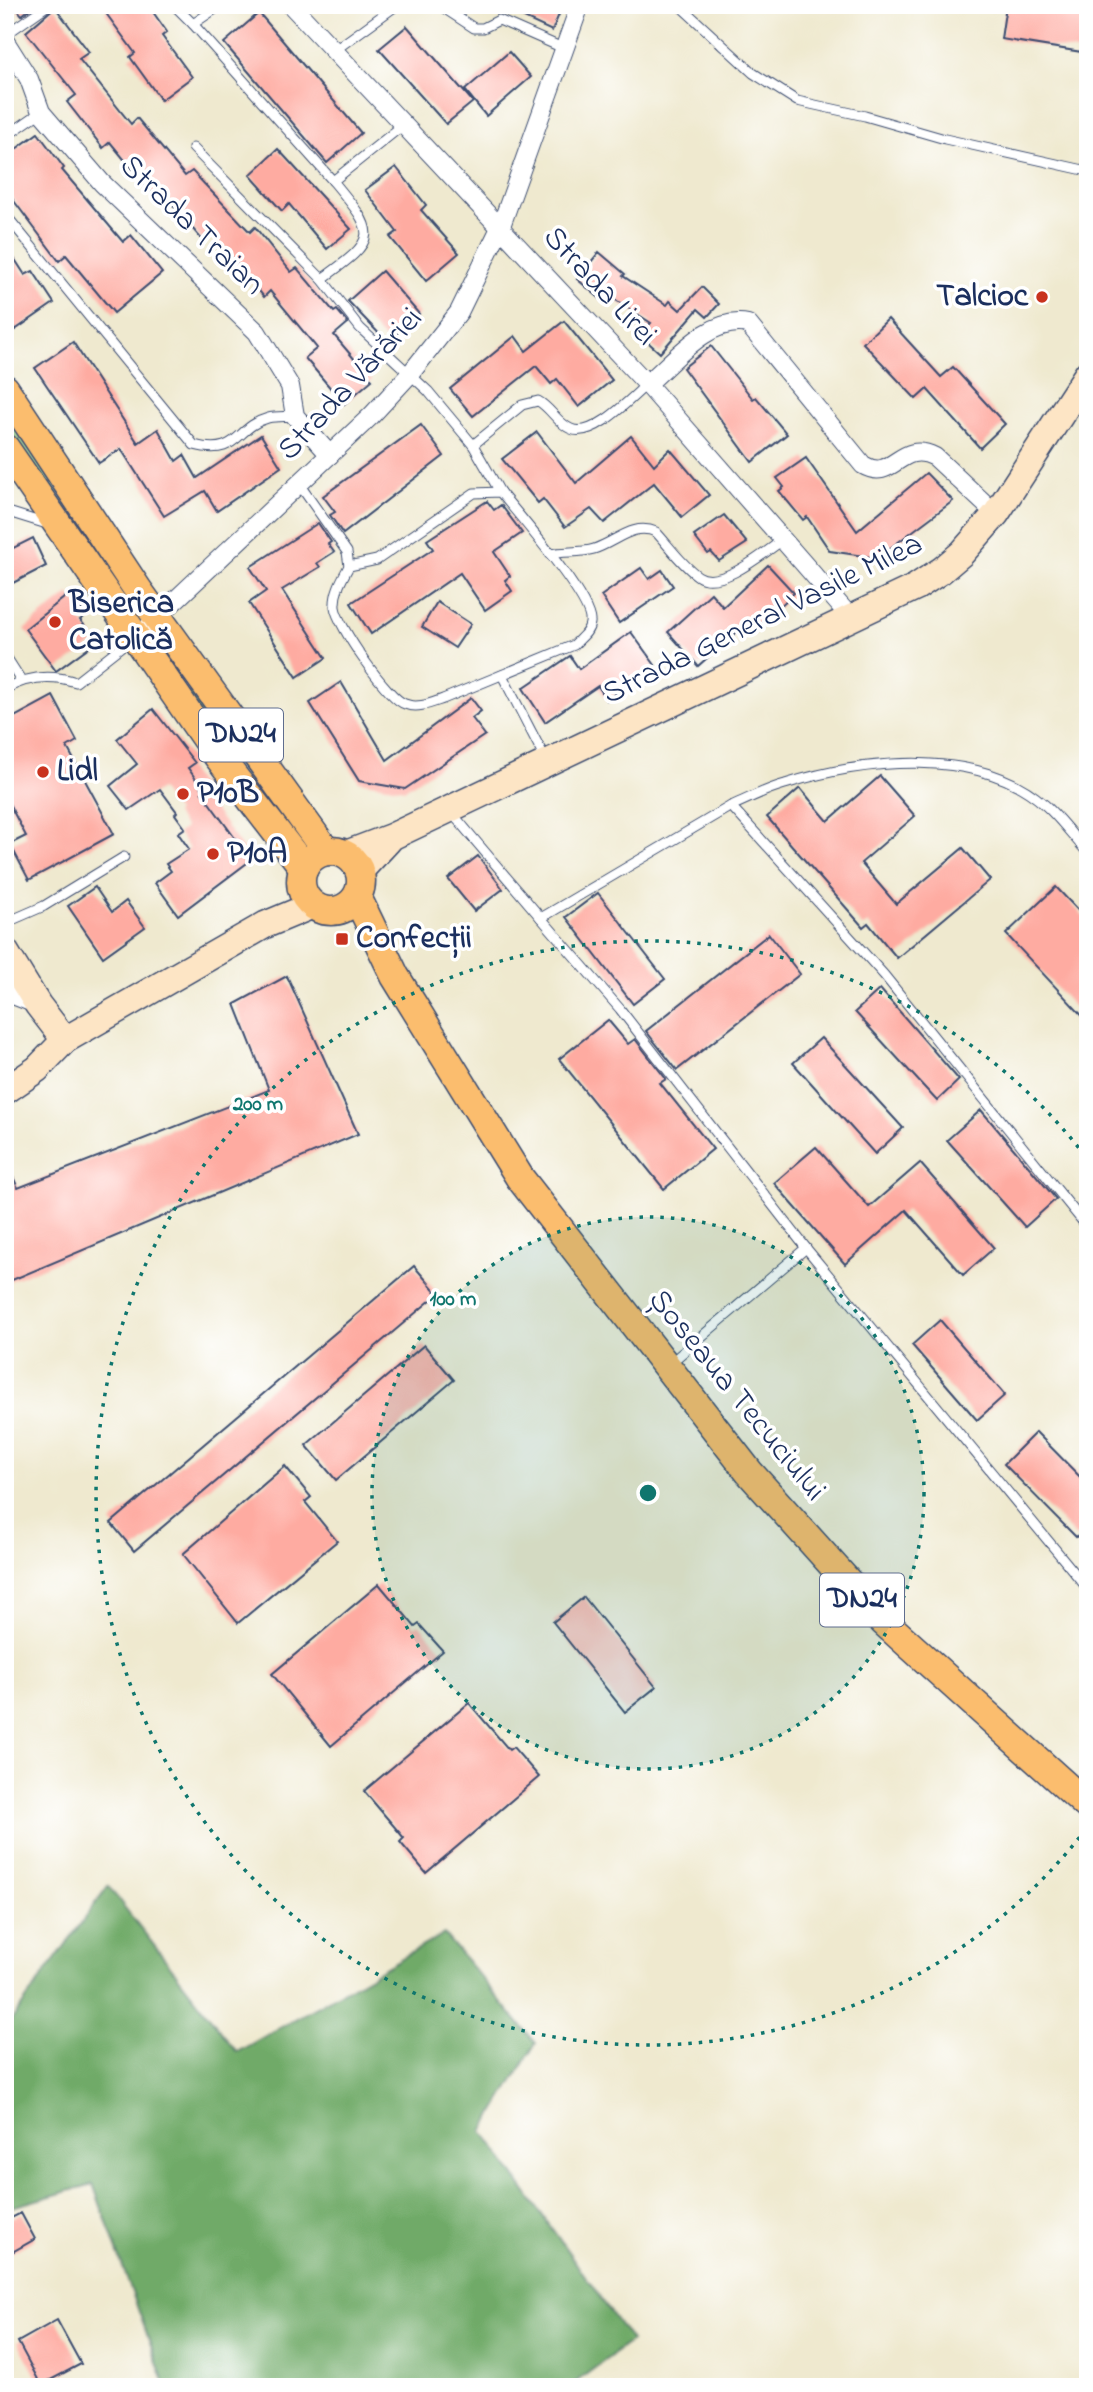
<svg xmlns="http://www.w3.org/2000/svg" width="1093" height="2392" font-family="'Indie Flower',sans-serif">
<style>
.green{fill:#8ac478;stroke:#527a6b;stroke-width:2}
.forest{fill:#6faa68;stroke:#456c63;stroke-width:2}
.building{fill:#feaba1}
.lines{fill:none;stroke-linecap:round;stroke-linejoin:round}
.service-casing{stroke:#3b4b6f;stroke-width:11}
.minor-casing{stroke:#3b4b6f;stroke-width:20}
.secondary-casing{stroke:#3b4b6f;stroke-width:29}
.primary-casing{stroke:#3b4b6f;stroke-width:31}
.service{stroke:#fff;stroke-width:9}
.minor{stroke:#fff;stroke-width:18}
.secondary{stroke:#fde5c5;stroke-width:26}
.primary{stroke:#fbbd6e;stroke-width:28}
.ring{fill:none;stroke:#0f766e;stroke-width:3.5;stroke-dasharray:3.5 7}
.poi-dot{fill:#c8321e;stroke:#fff;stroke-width:2.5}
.labels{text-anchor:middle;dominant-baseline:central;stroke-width:7;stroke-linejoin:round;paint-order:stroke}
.shield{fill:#fff;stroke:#5f6d8e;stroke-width:2}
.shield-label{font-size:30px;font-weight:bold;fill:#1b2f5e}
.street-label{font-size:32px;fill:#1b2f5e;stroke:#fff}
.poi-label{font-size:32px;font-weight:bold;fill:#1b2f5e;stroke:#fff;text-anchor:start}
.centre{fill:#0f766e;stroke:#fff;stroke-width:3.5}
.ring-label{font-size:21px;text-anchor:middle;font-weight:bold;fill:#0f766e;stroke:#fff;stroke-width:7;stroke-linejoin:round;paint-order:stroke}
</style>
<rect width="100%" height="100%" fill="#fff"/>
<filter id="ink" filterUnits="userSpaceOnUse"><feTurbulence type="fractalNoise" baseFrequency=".0143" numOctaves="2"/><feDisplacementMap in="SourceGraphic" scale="14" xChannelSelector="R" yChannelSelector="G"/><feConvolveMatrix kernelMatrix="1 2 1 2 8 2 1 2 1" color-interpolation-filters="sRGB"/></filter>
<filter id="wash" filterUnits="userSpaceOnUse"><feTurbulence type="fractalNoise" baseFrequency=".00686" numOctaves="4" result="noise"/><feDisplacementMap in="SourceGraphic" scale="28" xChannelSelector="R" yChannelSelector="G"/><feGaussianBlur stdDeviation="1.57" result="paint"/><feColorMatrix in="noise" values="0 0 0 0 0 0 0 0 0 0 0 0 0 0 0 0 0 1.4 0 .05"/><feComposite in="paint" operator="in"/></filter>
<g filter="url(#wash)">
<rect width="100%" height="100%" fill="#efe9cf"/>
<!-- green -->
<g class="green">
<polygon points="5,411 92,541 83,546 5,430"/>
<polygon points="194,689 261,784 254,789 186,695"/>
</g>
<!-- forest -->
<polygon class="forest" points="108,1886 237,2052 444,1934 536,2043 483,2131 631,2341 569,2387 166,2387 93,2184 5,2209 5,2029"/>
<g id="blocks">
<!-- building -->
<g class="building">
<polygon points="14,5 35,5 22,15"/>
<polygon points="114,5 148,5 167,32 162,36 192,77 161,100 130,57 135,53 105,12"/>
<polygon points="496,5 563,5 552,31"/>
<polygon points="1006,5 1051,5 1088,12 1088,53 1001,39"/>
<polygon points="55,7 89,52 79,59 131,124 137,118 185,176 192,171 250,232 255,227 291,272 297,268 334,312 337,310 348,323 334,335 372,380 344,404 305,358 317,348 270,291 264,297 212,233 203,241 166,197 159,202 110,142 103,148 67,102 76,95 26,32"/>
<polygon points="259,13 361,133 327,163 224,43"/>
<polygon points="407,26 473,102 446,124 379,49"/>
<polygon points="509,52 531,77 486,116 465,90"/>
<polygon points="38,133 64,168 62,170 123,242 131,235 162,273 114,313 66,255 59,261 5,189 5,157"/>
<polygon points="278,149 351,229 327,249 289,204 282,211 250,175"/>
<polygon points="396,167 426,205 421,210 459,253 426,281 390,237 397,232 365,190"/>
<polygon points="5,244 25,275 33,271 54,303 15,330 5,314"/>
<polygon points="599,252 625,274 623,276 667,305 670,301 680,310 702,287 719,304 707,317 698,309 660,353 640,335 651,323 608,295 603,301 577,279"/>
<polygon points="382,271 419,314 387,342 348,301"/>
<polygon points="888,319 941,377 953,367 1005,424 980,448 927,389 916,399 863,343"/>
<polygon points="564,321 612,380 579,407 557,379 551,384 536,366 473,416 450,389 515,336 526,351"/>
<polygon points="73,342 138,443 158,429 176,461 184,455 197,478 261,435 281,467 217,511 205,491 164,516 121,449 99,463 35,368"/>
<polygon points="711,346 753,399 756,397 787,434 752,462 683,368"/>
<polygon points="421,425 444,456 343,534 330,515 335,512 323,496"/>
<polygon points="537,432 576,483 631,436 654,465 670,449 709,495 682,517 654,483 604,523 591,509 565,527 543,499 538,503 502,459"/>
<polygon points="806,458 857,531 926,473 953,501 877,558 830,551 807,517 803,520 779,491 784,487 777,478"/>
<polygon points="487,501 494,510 501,505 522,533 494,552 510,576 505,580 512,591 485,610 460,573 371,634 351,603 433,549 427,540"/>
<polygon points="724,515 747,543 719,561 711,552 708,554 694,536"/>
<polygon points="318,523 331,542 328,544 334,552 317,563 320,567 282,590 326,658 297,677 249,603 266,591 250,567"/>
<polygon points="33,538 46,566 5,587 5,552"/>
<polygon points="768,565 794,593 749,636 742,627 698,666 668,632 711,593 723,607"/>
<polygon points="641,568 649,579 662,570 673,586 619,623 601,596"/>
<polygon points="69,594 86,616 80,620 97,641 56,671 25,629"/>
<polygon points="437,602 471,624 455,648 422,627"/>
<polygon points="631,632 655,665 607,700 598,686 545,722 523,688 570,656 579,669"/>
<polygon points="341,682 387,760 471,698 481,711 472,718 485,735 405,789 359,781 310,703"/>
<polygon points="53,696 77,741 67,747 114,834 29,880 10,844 26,836 5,796 5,722"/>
<polygon points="153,709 195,763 188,768 205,792 202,793 251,860 178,915 155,883 171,871 166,864 189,849 178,833 185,828 175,814 177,812 160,789 129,810 110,786 137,764 117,739"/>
<polygon points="880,776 915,816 861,863 896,904 963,848 990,880 897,958 868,923 863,927 767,817 800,788 828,821"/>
<polygon points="478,856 503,889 474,911 448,879"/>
<polygon points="95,887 112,912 126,901 145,927 103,957 68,906"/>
<polygon points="1056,887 1088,921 1088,1022 1006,934"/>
<polygon points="598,893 665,979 633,1004 566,917"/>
<polygon points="769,934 800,974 677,1070 646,1031"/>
<polygon points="287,976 358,1134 5,1283 5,1159 18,1188 269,1090 235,1004"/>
<polygon points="880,989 959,1080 937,1101 855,1012"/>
<polygon points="608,1020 628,1044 635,1039 666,1079 660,1083 713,1149 664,1189 559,1059"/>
<polygon points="821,1038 903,1128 875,1154 793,1063"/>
<polygon points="981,1110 1056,1199 1025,1227 947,1140"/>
<polygon points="816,1147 869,1207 920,1163 994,1248 963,1275 906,1210 845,1264 774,1183"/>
<polygon points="414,1266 438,1294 134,1551 111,1523"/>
<polygon points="940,1320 1005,1395 977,1420 912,1345"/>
<polygon points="424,1345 454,1380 336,1480 306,1445"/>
<polygon points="1036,1432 1088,1485 1088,1526 1076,1537 1004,1464"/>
<polygon points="285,1466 311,1497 305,1502 337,1541 238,1623 183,1554"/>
<polygon points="379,1584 415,1627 419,1624 443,1651 331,1746 272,1674"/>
<polygon points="584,1597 656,1687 625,1712 553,1622"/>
<polygon points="469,1703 509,1750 513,1747 539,1777 426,1873 400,1842 404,1838 364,1791"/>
<polygon points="21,2213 35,2239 5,2256 5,2221"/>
<polygon points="57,2320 81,2364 41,2385 18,2342"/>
</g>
</g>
</g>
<g filter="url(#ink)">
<use href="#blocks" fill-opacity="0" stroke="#3b4b6f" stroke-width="2"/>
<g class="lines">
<defs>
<g id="service">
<polyline points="174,5 193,24 221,5"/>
<polyline points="439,5 474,28 483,28 499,20 565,49"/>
<polyline points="679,5 753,73 797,101 865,116 945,139 1088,171"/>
<polyline points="193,24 333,181"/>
<polyline points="5,35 48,5"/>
<polyline points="335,50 397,5"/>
<path d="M403,125l-70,56c45,54 46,57 -11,98l38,49 68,63 45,54 27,47"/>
<polyline points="5,137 41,112"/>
<polyline points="193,148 322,279"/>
<path d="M5,214l189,231c45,12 41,-18 74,-27 8,-2 19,-1 27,-2"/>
<path d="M473,445l49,-40 16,-4c13,7 19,22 33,28 22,10 60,-31 76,-45"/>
<polyline points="299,484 347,552 349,566"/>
<path d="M500,492c17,21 94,109 90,131 -1,10 -10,15 -16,22l-131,54c-12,4 -25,10 -38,5 -17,-5 -68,-79 -70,-97 -1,-15 7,-28 14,-41l28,-6 97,-67z"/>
<polyline points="5,511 50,525"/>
<path d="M550,554c15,-3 31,-1 44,-5 22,-7 39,-27 62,-17 13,14 26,33 42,44 22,15 67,-24 86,-37"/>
<polyline points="5,655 21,680"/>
<polyline points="502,675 546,760"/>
<path d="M5,689c23,-13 46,-15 71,-7l56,-44"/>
<polyline points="451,812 541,918"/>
<path d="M1088,853c-14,-15 -27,-34 -43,-48 -65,-59 -182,-45 -260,-21 -19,5 -37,15 -54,22l153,169 204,253"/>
<polyline points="5,923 44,906 124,857"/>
<polyline points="806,1248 1088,1589"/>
<polyline points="668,1365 806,1248 620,1009 541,918 731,806"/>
</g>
<g id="minor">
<polyline points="291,5 647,384 852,619"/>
<polyline points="5,41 29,79 41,112 102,183 257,332 290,386 295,416 330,455"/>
<path d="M647,384c28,-24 62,-68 101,-60l115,141c31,18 36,-26 72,-8l61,57"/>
<polyline points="150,624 371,416 410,374 459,312 501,226 580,5"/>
<polyline points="5,992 38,1005"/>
</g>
<g id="secondary">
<polyline points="346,854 391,837 916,587 942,570 962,553 996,514 1088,373"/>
<polyline points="360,871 388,841"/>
<polyline points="5,951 38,1005 65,1040"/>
<polyline points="5,1091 37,1069 65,1040 265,925 313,905"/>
</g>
<g id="primary">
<polyline points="5,389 138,590 326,851"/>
<polyline points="5,448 217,755 304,868"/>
<circle cx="331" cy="881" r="30"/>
<polyline points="357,897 395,976 520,1178 749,1472 883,1621 1088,1806"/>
</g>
</defs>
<!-- service casing -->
<use href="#service" class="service-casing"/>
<!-- minor casing -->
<use href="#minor" class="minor-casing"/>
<!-- secondary casing -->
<use href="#secondary" class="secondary-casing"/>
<!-- primary casing -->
<use href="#primary" class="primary-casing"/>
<!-- service -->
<use href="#service" class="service"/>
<!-- minor -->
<use href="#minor" class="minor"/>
<!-- secondary -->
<use href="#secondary" class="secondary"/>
<!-- primary -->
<use href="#primary" class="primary"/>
</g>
</g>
<!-- distance rings -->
<circle cx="648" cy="1493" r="276" fill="#0f766e" fill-opacity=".12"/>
<g class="ring">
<circle cx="648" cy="1493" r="276"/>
<path d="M1086 1829A552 552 0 1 1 1086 1157"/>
</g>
<!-- markers -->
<g class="poi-dot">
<circle cx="1042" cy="297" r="7"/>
<circle cx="55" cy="622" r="7"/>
<circle cx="43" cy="772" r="7"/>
<circle cx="183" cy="794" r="7"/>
<circle cx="213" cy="854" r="7"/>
<rect x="335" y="932" width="14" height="14" rx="3.5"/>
</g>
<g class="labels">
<!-- shield labels -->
<g class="shield">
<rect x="199" y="708.5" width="84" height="53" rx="5"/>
<rect x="820" y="1573.5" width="84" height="53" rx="5"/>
</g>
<g class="shield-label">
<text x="241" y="735">DN24</text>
<text x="862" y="1600">DN24</text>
</g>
<!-- street labels -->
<g class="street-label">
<text transform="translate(191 226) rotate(44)">Strada Traian</text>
<text transform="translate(599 287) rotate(47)">Strada Lirei</text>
<text transform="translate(351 385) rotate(-47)">Strada Vărăriei</text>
<text transform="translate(763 620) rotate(-26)">Strada General Vasile Milea</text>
<text transform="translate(736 1396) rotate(51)">Șoseaua Tecuciului</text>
</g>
<!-- poi labels -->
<g class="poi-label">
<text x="1028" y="297" text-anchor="end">Talcioc</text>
<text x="69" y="604">Biserica<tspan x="69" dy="37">Catolică</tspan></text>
<text x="57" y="772">Lidl</text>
<text x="197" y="794">P10B</text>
<text x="227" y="854">P10A</text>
<text x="356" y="939">Confecții</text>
</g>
</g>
<circle cx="648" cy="1493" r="10" class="centre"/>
<g class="ring-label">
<text x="258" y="1110">200 m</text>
<text x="453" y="1305">100 m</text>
</g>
<!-- margin -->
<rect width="1093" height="2392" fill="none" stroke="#fff" stroke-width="28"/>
</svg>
